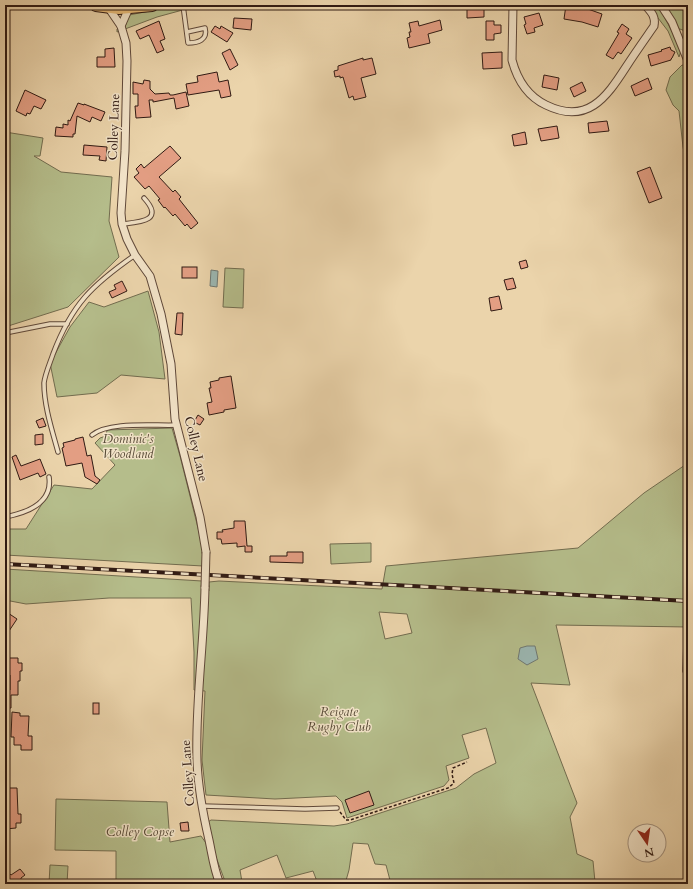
<svg xmlns="http://www.w3.org/2000/svg" width="693" height="889" font-family="Cardo,serif">
<style>
.green{fill:#b5bd8b;stroke:#726c4f;fill-rule:evenodd}
.water{fill:#9bb7b2;stroke:#707872}
.building{fill:#e39e83;stroke:#301a13}
.lines{fill:none;stroke-linecap:round;stroke-linejoin:round}
.lane-casing{stroke:#5f4839;stroke-width:5.5}
.street-casing{stroke:#5f4839;stroke-width:9}
.primary-casing{stroke:#301a13;stroke-width:14}
.path{stroke:#301a13;stroke-width:1.5;stroke-dasharray:3 2;stroke-linecap:butt}
.lane{stroke:#f2e3c8;stroke-width:3.5}
.street{stroke:#f2e3c8;stroke-width:7}
.primary{stroke:#e6ba76;stroke-width:12}
.rail-casing{stroke:#301a13;stroke-width:4}
.rail{stroke:#f2e3c8;stroke-width:2.5;stroke-dasharray:8;stroke-linecap:butt}
.street-bridge-casing{stroke:#5f4839;stroke-width:9;stroke-linecap:butt}
.street-bridge{stroke:#f2e3c8;stroke-width:7}
.labels{text-anchor:middle;dominant-baseline:central;stroke-width:3;stroke-linejoin:round;paint-order:stroke}
.street-label{font-size:13px;fill:#301a13;stroke:#f2e3c8}
.park-label{font-size:13px;font-style:italic;fill:#584b37;stroke:#f2e3c8}
</style>
<rect width="100%" height="100%" fill="#ebd4ab"/>
<filter id="stains"><feTurbulence type="fractalNoise" baseFrequency=".005" numOctaves="4"/><feColorMatrix values="0 0 0 0 .2 0 0 0 0 .09 0 0 0 0 .02 0 0 0 .5 -.17"/></filter>
<radialGradient id="worn" r=".72"><stop offset=".6" stop-color="#630" stop-opacity="0"/><stop offset="1" stop-color="#630" stop-opacity=".3"/></radialGradient>
<!-- green -->
<g class="green">
<polygon points="181,5 201,5 157,17 117,32 117,29 125,27 129,15"/>
<polygon points="648,5 658,5 676,39 681,51 679,57 668,31"/>
<polygon points="665,5 688,5 688,32 677,28"/>
<polygon points="682,65 688,66 688,172 683,147 679,111 673,105 666,90 670,77"/>
<polygon points="5,132 43,138 40,156 34,156 61,172 112,177 109,221 119,257 68,307 5,327"/>
<polygon points="225,268 244,269 243,308 223,307"/>
<polygon points="148,291 159,332 165,379 121,375 97,393 57,397 50,363 70,327 89,302 104,307"/>
<polygon points="172,428 180,456 204,552 203,566 5,555 5,529 26,529 54,485 92,489 115,465 95,443 100,438 106,436 107,430"/>
<path d="M688,463v164l-132,-2 14,60 -39,-2 46,120 -7,14 7,37 16,7 2,21 2,2h-206l-5,-19 -11,-1 -7,-20 -15,-1 -4,27 -4,14h-27l-5,-13 -27,7 -9,-23 -37,15 2,12 -2,2h-14l-13,-35 -5,-27 3,-2 123,6 13,-2 109,-36 18,-14 22,-11 -10,-35 -24,7 7,23 -23,8 3,14 -5,6 -97,32 -5,-16 -6,-6 -61,3 -69,-4 -4,-35 3,-69 -11,-1v-38l-3,-54h-82l-83,6 -21,-4v-31l197,12v10h7v-9l10,-1 163,8 4,-23 192,-18 66,-55zM379,612l28,2 5,19 -27,6z"/>
<polygon points="371,543 371,562 331,564 330,544"/>
<polygon points="56,799 167,802 170,842 201,836 211,850 220,884 116,884 116,851 55,850"/>
<polygon points="50,865 68,866 67,884 49,884"/>
</g>
<!-- water -->
<g class="water">
<polygon points="211,270 218,271 217,287 210,286"/>
<polygon points="527,646 535,646 538,659 527,665 518,659 520,648"/>
</g>
<!-- building -->
<g class="building">
<polygon points="467,5 484,5 484,17 467,18"/>
<polygon points="566,5 585,8 602,14 598,27 582,22 564,19"/>
<polygon points="539,13 543,25 534,28 535,32 527,34 524,25 526,24 524,17"/>
<polygon points="234,18 252,19 251,30 233,28"/>
<polygon points="440,20 442,30 428,34 430,43 409,48 407,38 410,37 409,32 411,32 409,23 418,21 419,26"/>
<polygon points="159,21 165,39 160,41 164,50 157,53 149,35 140,39 136,31"/>
<polygon points="486,21 494,21 494,25 501,25 501,33 494,34 494,40 486,40"/>
<polygon points="622,24 629,29 626,34 632,38 621,54 618,52 613,59 606,55 619,33 617,32"/>
<polygon points="215,26 220,29 221,26 233,33 227,42 211,32"/>
<polygon points="670,47 671,50 675,52 672,58 671,59 671,60 651,66 648,55 662,51 661,50"/>
<polygon points="114,48 115,67 97,67 97,57 105,57 105,49"/>
<polygon points="230,49 238,65 230,70 222,53"/>
<polygon points="502,52 502,68 483,69 482,53"/>
<polygon points="363,58 363,60 372,58 376,74 361,78 366,97 354,100 353,96 349,98 343,77 340,78 340,76 335,77 334,71 338,70 338,66"/>
<polygon points="217,72 219,82 228,80 231,96 221,98 219,90 188,95 186,84 198,82 197,76"/>
<polygon points="544,75 559,78 557,90 542,87"/>
<polygon points="648,78 652,89 635,96 631,86"/>
<polygon points="144,80 150,81 150,89 155,94 169,93 170,95 173,95 186,92 189,106 176,109 174,98 153,102 153,100 149,100 151,117 136,118 135,106 138,106 138,94 133,94 133,82 143,84"/>
<polygon points="582,82 586,91 574,97 570,88"/>
<polygon points="25,90 46,100 41,109 34,106 30,114 27,113 26,116 16,111"/>
<polygon points="78,103 84,105 84,104 105,112 101,121 92,117 90,122 77,116 75,134 73,134 73,137 55,136 56,127 63,128 63,124 68,125 68,120 70,121"/>
<polygon points="607,121 609,131 589,133 588,123"/>
<polygon points="557,126 559,138 541,141 538,129"/>
<polygon points="525,132 527,144 514,146 512,135"/>
<polygon points="84,145 107,147 106,161 99,160 100,156 83,155"/>
<polygon points="170,146 181,158 159,177 173,192 175,190 181,197 179,199 198,223 191,229 187,224 185,226 175,214 173,216 165,207 164,208 158,200 160,199 149,186 145,189 134,177 139,173 136,169 141,164 144,168"/>
<polygon points="650,167 662,198 649,203 637,172"/>
<polygon points="526,260 528,267 521,269 519,262"/>
<rect x="182" y="267" width="15" height="11"/>
<polygon points="513,278 516,288 507,290 504,280"/>
<polygon points="122,281 127,291 112,298 109,292 116,289 114,285"/>
<polygon points="499,296 502,309 491,311 489,298"/>
<polygon points="177,313 183,313 182,335 175,334"/>
<polygon points="231,376 236,408 224,410 224,412 209,415 207,403 212,402 209,388 211,388 210,382 219,380 219,378"/>
<polygon points="198,415 204,419 200,425 194,422"/>
<polygon points="43,418 46,426 39,428 36,421"/>
<polygon points="43,434 43,444 35,445 35,435"/>
<polygon points="83,437 87,456 91,455 95,476 100,480 97,484 85,477 82,463 66,466 62,448 64,447 63,443 75,440 75,439"/>
<polygon points="16,455 21,466 40,459 46,474 40,477 38,473 20,480 12,457"/>
<polygon points="234,521 245,521 247,546 252,546 252,552 245,552 245,546 237,547 237,543 222,544 221,539 217,539 217,532 223,532 222,530 234,528"/>
<polygon points="287,552 303,552 303,563 270,562 270,556 287,556"/>
<polygon points="5,611 17,619 5,637"/>
<polygon points="7,658 18,658 18,663 22,663 22,671 20,671 20,681 18,681 18,695 11,695 11,708 5,708 5,690 10,690 10,675 5,675 5,669 7,669"/>
<rect x="93" y="703" width="6" height="11"/>
<polygon points="12,712 20,713 20,716 29,716 28,736 32,736 32,750 21,750 21,745 14,745 14,737 11,737"/>
<polygon points="5,788 17,788 18,814 21,814 21,823 16,823 16,828 5,829"/>
<polygon points="369,791 374,805 350,813 345,800"/>
<polygon points="188,822 189,831 181,831 180,823"/>
<polygon points="20,869 25,875 21,878 21,882 19,884 5,884 5,875 8,872 11,875"/>
</g>
<g class="lines">
<defs>
<g id="lane">
<path d="M183,5l5,38c10,0 20,-3 17,-15l-18,4"/>
<path d="M122,224c18,-2 43,-3 22,-26"/>
<polyline points="5,333 50,324 67,324"/>
<path d="M92,435c17,-14 62,-9 85,-10"/>
<path d="M58,452c-6,-22 -14,-46 -14,-69 1,-9 6,-20 9,-29 19,-50 39,-69 82,-99"/>
<path d="M5,517c21,-4 48,-13 44,-40"/>
<polyline points="686,641 685,671 688,675"/>
<polyline points="202,806 305,809 337,808"/>
</g>
<g id="street">
<path d="M513,5l-1,55c5,19 15,36 34,45 41,20 60,-7 80,-38 9,-14 19,-28 28,-41 2,-10 -3,-14 -9,-21"/>
<polyline points="661,5 672,22 688,61"/>
<polyline points="108,7 121,26 126,43 127,61 125,151 121,213 122,224 127,239 135,255 150,276 161,314 171,364 175,419 200,517 206,552"/>
<polyline points="121,26 129,8"/>
<path d="M205,587c-1,58 -10,116 -8,174 1,27 6,53 12,79 3,14 5,30 11,44"/>
</g>
<polyline id="primary" points="96,5 119,8 152,5"/>
</defs>
<!-- lane casing -->
<use href="#lane" class="lane-casing"/>
<!-- street casing -->
<use href="#street" class="street-casing"/>
<!-- primary casing -->
<use href="#primary" class="primary-casing"/>
<!-- path -->
<polyline class="path" points="340,812 346,820 350,820 448,788 454,783 452,774 453,768 467,762"/>
<!-- lane -->
<use href="#lane" class="lane"/>
<!-- street -->
<use href="#street" class="street"/>
<!-- primary -->
<use href="#primary" class="primary"/>
<defs>
<polyline id="rail" points="5,564 688,601"/>
</defs>
<!-- rail casing -->
<use href="#rail" class="rail-casing"/>
<!-- rail -->
<use href="#rail" class="rail"/>
<defs>
<polyline id="street-bridge" points="205,587 206,552"/>
</defs>
<!-- street-bridge casing -->
<use href="#street-bridge" class="street-bridge-casing"/>
<!-- street-bridge -->
<use href="#street-bridge" class="street-bridge"/>
</g>
<g class="labels">
<!-- street labels -->
<g class="street-label">
<text transform="translate(114 127) rotate(-88)">Colley Lane</text>
<text transform="translate(196 449) rotate(77)">Colley Lane</text>
<text transform="translate(188 773) rotate(-94)">Colley Lane</text>
</g>
<!-- park labels -->
<g class="park-label">
<text x="128" y="439">Dominic's<tspan x="128" dy="15">Woodland</tspan></text>
<text x="339" y="712">Reigate<tspan x="339" dy="15">Rugby Club</tspan></text>
<text x="140" y="832">Colley Copse</text>
</g>
</g>
<!-- margin -->
<rect width="693" height="889" fill="none" stroke="#ebd4ab" stroke-width="20"/>
<rect x="6" y="6" width="681" height="877" fill="none" stroke="#301a13" stroke-width="2"/>
<rect x="10" y="10" width="673" height="869" fill="none" stroke="#301a13"/>
<!-- north arrow -->
<g transform="translate(647 843) rotate(167)"><circle r="19" fill="#f2e3c8" stroke="#a49380"/>
<path d="M0-3L7 15L0 10L-7 15Z" fill="#8f2418"/>
<text y="-6" font-size="11" font-weight="bold" text-anchor="middle" fill="#301a13">N</text>
</g>
<rect width="100%" height="100%" filter="url(#stains)"/>
<rect width="100%" height="100%" fill="url(#worn)"/>
</svg>
